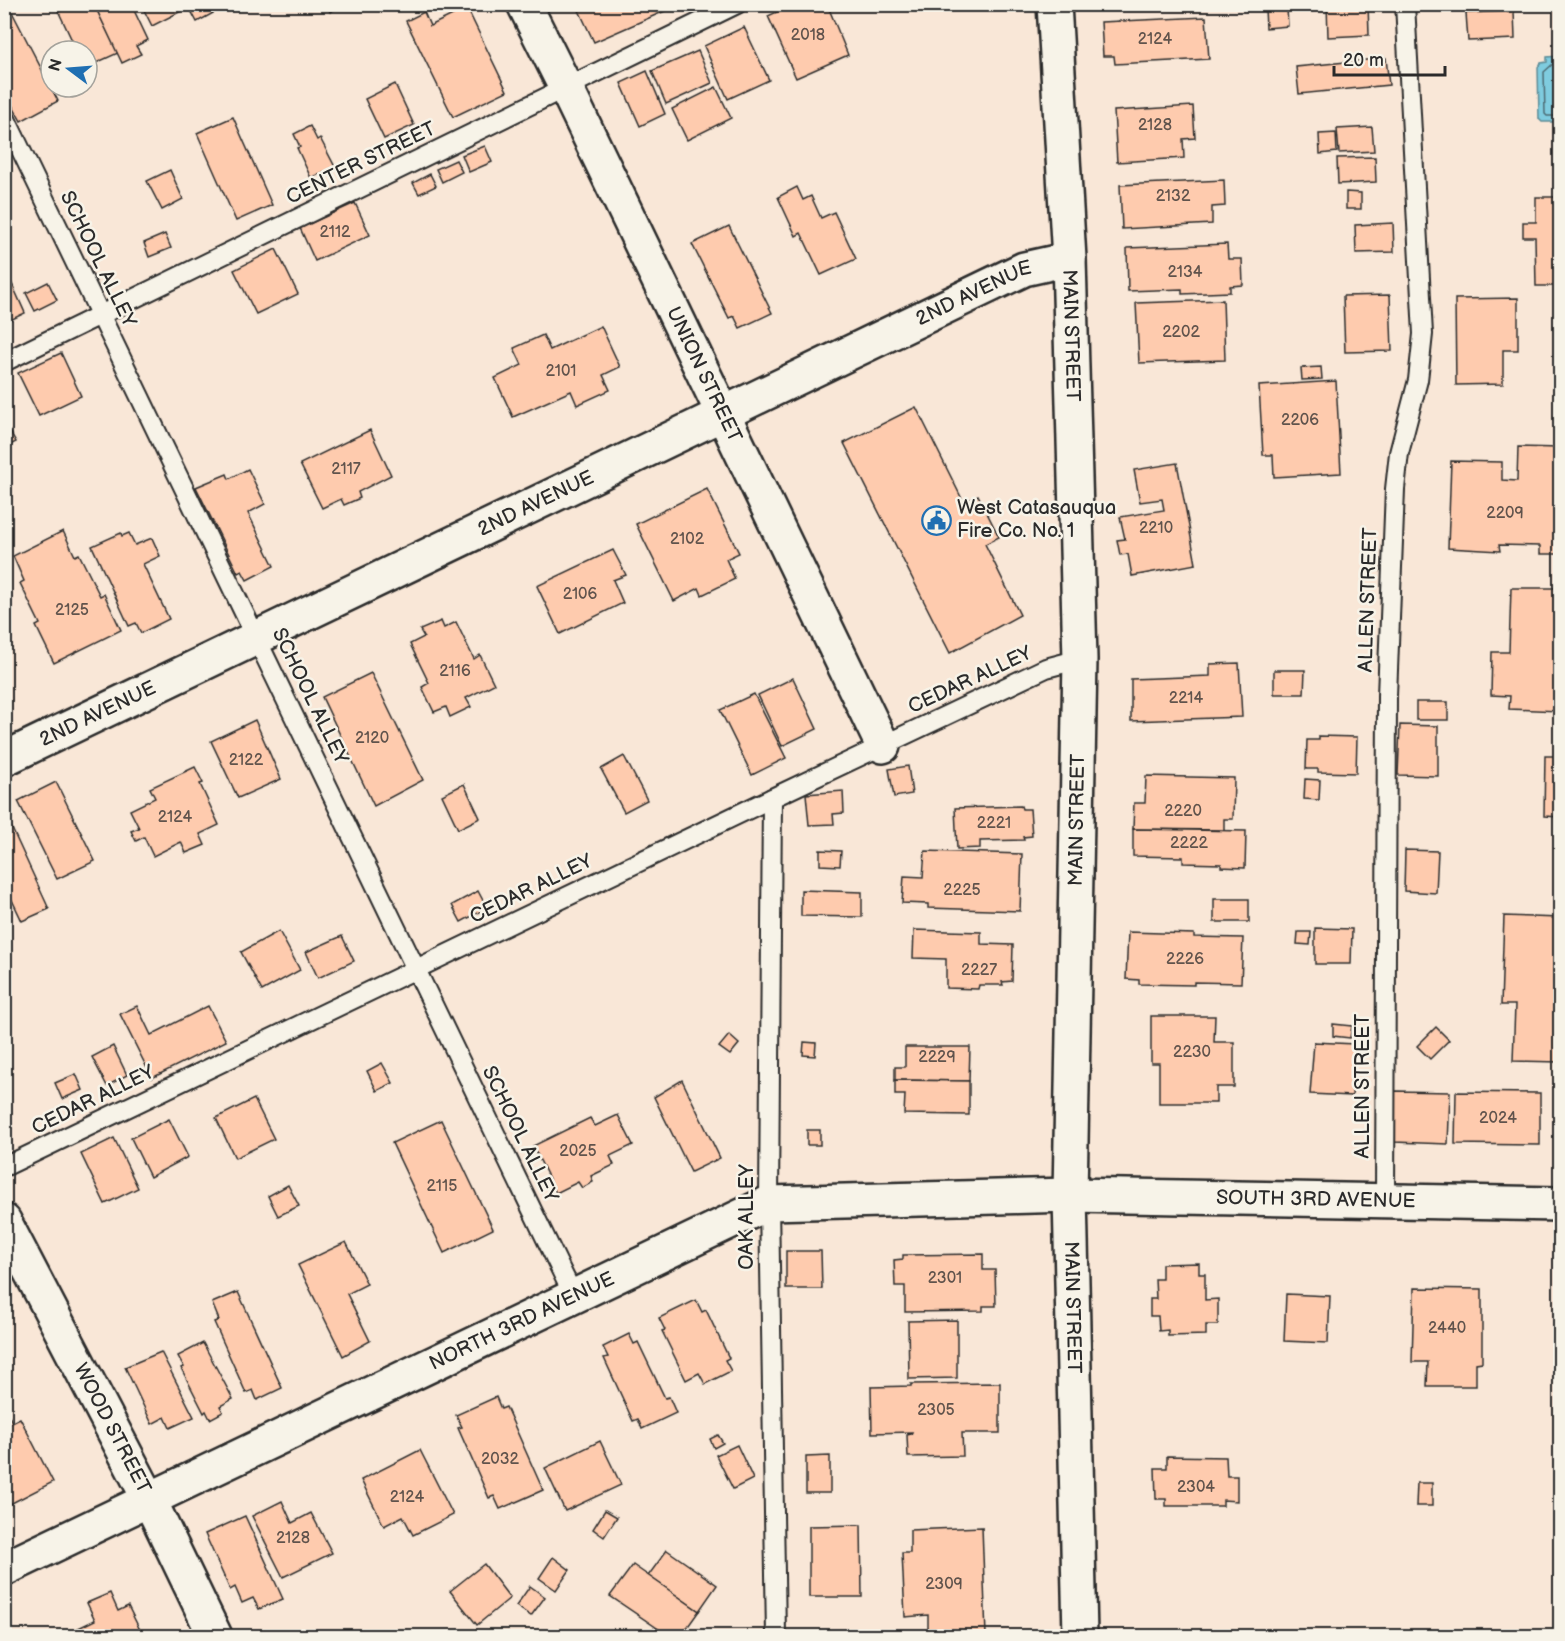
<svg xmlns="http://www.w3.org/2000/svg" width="1565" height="1641" font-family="'Balsamiq Sans',sans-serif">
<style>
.water{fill:#7fccdf;stroke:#5d8c97;stroke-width:1.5}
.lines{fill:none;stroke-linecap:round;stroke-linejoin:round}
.shore{stroke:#4d6b73;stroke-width:1.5}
.building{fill:#fecbae;stroke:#2b2b2b;stroke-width:1.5}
.lane-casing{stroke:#2b2b2b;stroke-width:22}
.street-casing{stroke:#2b2b2b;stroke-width:38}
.secondary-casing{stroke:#2b2b2b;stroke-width:38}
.lane{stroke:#f7f3e8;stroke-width:18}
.street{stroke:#f7f3e8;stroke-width:33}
.secondary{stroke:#f7f3e8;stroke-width:33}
.labels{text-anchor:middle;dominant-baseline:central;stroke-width:5;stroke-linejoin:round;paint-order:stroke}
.number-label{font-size:16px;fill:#60534c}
.street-label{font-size:20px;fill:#2b2b2b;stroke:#f7f3e8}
.poi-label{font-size:20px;fill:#2b2b2b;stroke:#f7f3e8;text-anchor:start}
</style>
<rect width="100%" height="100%" fill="#f9e7d7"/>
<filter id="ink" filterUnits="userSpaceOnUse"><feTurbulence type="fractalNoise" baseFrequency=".0167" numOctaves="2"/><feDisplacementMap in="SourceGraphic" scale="12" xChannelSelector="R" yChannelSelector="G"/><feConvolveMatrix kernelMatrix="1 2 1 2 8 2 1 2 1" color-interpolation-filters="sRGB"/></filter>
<g filter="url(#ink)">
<!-- water -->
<polygon class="water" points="1559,56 1560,62 1560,122 1542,122 1539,119 1538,67 1541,63 1547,62 1547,57"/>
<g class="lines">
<!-- shore -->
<polyline class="shore" points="1560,62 1554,63 1544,72 1545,114 1547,116 1560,116"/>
</g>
<!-- building -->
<g class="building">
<polygon points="55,4 94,4 118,53 87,67 87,51 77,51"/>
<polygon points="94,4 131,4 148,40 136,46 141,54 122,63"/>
<polygon points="141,4 214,4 217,11 197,22 189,7 152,26"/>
<polygon points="326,4 345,4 330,12"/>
<polygon points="576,4 673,4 674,7 594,42"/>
<polygon points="794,4 827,4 848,55 796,78 768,16"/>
<polygon points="1120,4 1200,4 1200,5 1120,6"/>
<polygon points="1327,4 1368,4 1369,35 1328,37"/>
<polygon points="5,5 8,12 11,10 58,101 21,121 6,94 10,92 4,80"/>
<polygon points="467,8 507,91 453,117 406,21 424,12 430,26"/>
<polygon points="1287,8 1288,26 1266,28 1265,9"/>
<polygon points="1514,11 1515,39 1468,41 1466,13"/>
<polygon points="1206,17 1209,59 1115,64 1114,56 1103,56 1101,22"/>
<polygon points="744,27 769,80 728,99 704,46"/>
<polygon points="698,51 712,83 666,104 652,71"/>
<polygon points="1386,58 1389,85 1299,94 1296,67"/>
<polygon points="647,71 665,114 640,126 621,83"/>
<polygon points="395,84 414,125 384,139 365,99"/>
<polygon points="716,87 731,118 687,140 672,109"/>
<polygon points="1193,106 1195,138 1183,139 1184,158 1117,162 1114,111"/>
<polygon points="233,117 272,205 236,221 197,133"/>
<polygon points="310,126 317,140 320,138 335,167 311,178 297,148 300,147 294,134"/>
<polygon points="1372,127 1374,151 1339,153 1337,129"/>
<polygon points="1336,133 1337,152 1320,154 1319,134"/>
<polygon points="485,146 492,162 469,172 462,155"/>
<polygon points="1375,157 1376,182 1338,184 1337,158"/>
<polygon points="456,160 462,172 442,182 436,169"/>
<polygon points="170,170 183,199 162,210 147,181"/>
<polygon points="430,174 436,186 419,194 413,183"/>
<polygon points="1224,180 1225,206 1212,207 1212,224 1122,229 1120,185"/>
<polygon points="797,187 803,200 811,196 821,218 834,212 856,259 821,275 801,233 796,236 778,197"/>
<polygon points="1346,192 1361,193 1361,209 1346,209"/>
<polygon points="1536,197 1560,197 1560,286 1536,286 1535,237 1523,237 1523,222 1536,222"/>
<polygon points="355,203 370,235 315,261 300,228"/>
<polygon points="1393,223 1394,252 1356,253 1355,225"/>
<polygon points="729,226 772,313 740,328 734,316 729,318 692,244"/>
<polygon points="165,234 171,248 149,257 144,243"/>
<polygon points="1227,244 1228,259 1242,259 1243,285 1230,286 1230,292 1182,294 1182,289 1128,291 1127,248"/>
<polygon points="276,249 298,294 256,314 234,270"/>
<polygon points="8,275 25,313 4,323 4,276"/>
<polygon points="48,282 57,300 35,311 26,293"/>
<polygon points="1390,295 1392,351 1345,352 1343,296"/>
<polygon points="1518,298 1518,350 1503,350 1503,384 1456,385 1455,299"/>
<polygon points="1223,300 1225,360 1139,363 1136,303"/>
<polygon points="601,326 620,367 603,375 610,390 577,405 571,391 513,417 495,378 522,365 514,348 543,335 550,350"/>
<polygon points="61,353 81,396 39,416 18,373"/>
<polygon points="1321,367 1322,379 1302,380 1301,368"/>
<polygon points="1336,381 1341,473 1274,477 1273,455 1263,455 1259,386"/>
<polygon points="916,407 964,503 978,495 999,537 985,544 1020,615 950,653 844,443"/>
<polygon points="4,421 16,442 4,448"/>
<polygon points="370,430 391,475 358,492 360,498 344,505 341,499 322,508 300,464"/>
<polygon points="1518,447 1560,448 1560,554 1540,554 1540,546 1499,545 1500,551 1448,548 1451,461 1502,462 1502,480 1517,481"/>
<polygon points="1177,463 1196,564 1132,576 1128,554 1120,555 1117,540 1125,539 1120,517 1164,510 1162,499 1140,502 1134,470"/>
<polygon points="248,469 265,504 248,513 274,566 247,580 242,571 238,573 196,487 227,474 229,479"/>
<polygon points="707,489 739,553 726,559 735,579 702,595 699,588 674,601 636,524"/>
<polygon points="63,531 75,556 79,554 100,596 104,594 121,630 54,663 36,626 40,624 20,583 24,581 13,556"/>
<polygon points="121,533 122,536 129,533 135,545 152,538 160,556 143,564 169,619 141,633 136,623 129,626 92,546"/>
<polygon points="613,550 626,575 613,580 623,603 560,634 537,586"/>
<polygon points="1511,588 1560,588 1560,711 1509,709 1510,696 1491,695 1492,652 1509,652"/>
<polygon points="441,621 444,628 456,622 474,659 480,655 494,684 466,698 471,707 450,717 446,707 434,712 422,687 429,683 410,644 424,637 420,630"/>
<polygon points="1239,663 1242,717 1131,721 1131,679 1210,676 1210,664"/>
<polygon points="1274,670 1305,670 1304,694 1274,694"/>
<polygon points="371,673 423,780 374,806 322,697"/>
<polygon points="793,678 817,729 782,746 758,695"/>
<polygon points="754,694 786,758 752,775 720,710"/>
<rect x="1416" y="702" width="32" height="18"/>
<polygon points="255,720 281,779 238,798 211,741"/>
<polygon points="1400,725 1438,726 1438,776 1398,775"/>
<polygon points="1319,736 1357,737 1356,773 1318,772 1318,769 1306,769 1307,740 1319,740"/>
<polygon points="624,756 647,800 624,812 601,769"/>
<polygon points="1545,756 1560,756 1560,817 1544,816"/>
<polygon points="908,766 912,794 894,797 889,769"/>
<polygon points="195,767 203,783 200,784 219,825 200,834 205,845 186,853 181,842 153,856 144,837 136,841 131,831 139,828 130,810 155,798 150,788"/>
<polygon points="1146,776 1234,778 1233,819 1224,819 1224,830 1133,829 1134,803 1145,803"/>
<polygon points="1305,779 1320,780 1319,800 1304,799"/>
<polygon points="56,782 95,861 57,879 18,801"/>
<polygon points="464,784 480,818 458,829 442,795"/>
<polygon points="843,791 844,813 833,814 834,824 809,825 806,794"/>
<polygon points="1021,806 1022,809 1030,809 1032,836 1023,837 1024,840 980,841 980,848 957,849 955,808"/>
<polygon points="8,820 49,909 22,921 4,883 4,822"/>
<polygon points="1133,829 1246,831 1245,868 1221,867 1221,864 1183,863 1183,857 1133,856"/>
<polygon points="820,850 841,851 840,866 820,865"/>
<polygon points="1405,850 1438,851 1436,893 1404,891"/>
<polygon points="925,851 1022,854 1020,911 928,908 928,904 902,903 904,876 923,877"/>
<polygon points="801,890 862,892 862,917 801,916"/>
<polygon points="478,891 487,908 461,922 452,905"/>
<rect x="1214" y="899" width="35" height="23"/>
<polygon points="1504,916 1560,918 1560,1062 1513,1061 1515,1005 1501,1005"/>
<polygon points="1315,928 1352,929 1351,964 1315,964"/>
<polygon points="914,930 981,932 981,944 1013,945 1012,981 1002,982 1003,985 979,985 978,989 946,988 946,959 913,958"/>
<polygon points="279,931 300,970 262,991 241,952"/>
<polygon points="1128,932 1194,934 1194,937 1243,938 1241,983 1194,982 1194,985 1139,984 1139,980 1126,979"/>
<polygon points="1298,932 1311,932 1310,945 1297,944"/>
<polygon points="342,936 354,961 318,978 306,952"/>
<polygon points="137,1006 151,1035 208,1006 226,1041 152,1078 120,1014"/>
<polygon points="1151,1016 1215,1016 1214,1042 1234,1042 1234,1087 1216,1087 1216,1103 1159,1103 1159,1063 1151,1063"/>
<polygon points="1333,1024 1352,1026 1350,1038 1333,1036"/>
<polygon points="1436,1027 1449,1040 1430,1059 1417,1046"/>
<polygon points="729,1035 739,1044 730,1055 719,1047"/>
<polygon points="804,1042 816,1043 815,1056 803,1055"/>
<polygon points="1314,1042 1355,1044 1352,1096 1310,1094"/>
<polygon points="113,1046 127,1075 107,1086 92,1057"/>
<polygon points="905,1047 970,1047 969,1081 895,1080 895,1067 905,1067"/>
<polygon points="382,1063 393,1083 377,1091 367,1071"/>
<polygon points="76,1074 83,1090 62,1099 55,1083"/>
<polygon points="682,1080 720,1158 691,1172 654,1097"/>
<polygon points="895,1080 969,1081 969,1115 904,1114 905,1095 895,1095"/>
<polygon points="1395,1091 1450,1092 1448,1144 1394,1142"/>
<polygon points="1456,1092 1540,1093 1540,1145 1455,1144"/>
<polygon points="254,1099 274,1139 235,1158 216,1118"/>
<polygon points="618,1115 633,1145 610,1156 614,1165 591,1176 593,1182 582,1188 578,1182 556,1193 533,1146 590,1118 595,1126"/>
<polygon points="169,1119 188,1157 150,1177 131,1138"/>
<polygon points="441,1120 493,1229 444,1253 392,1143"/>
<rect x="807" y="1130" width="13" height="15"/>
<polygon points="114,1138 138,1188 105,1204 81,1154"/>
<polygon points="288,1185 299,1206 278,1216 268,1196"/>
<polygon points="346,1242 367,1284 347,1294 370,1341 343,1356 298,1265"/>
<polygon points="786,1251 821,1251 822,1289 786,1289"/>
<polygon points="983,1254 983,1270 995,1270 996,1306 983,1306 983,1311 905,1312 905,1286 895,1286 894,1260 903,1259 903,1255"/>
<polygon points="1199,1263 1199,1274 1205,1274 1205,1300 1218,1299 1218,1325 1206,1325 1206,1335 1168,1336 1168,1330 1159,1331 1158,1316 1150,1316 1150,1299 1156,1299 1155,1279 1162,1279 1162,1264"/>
<polygon points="1414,1288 1482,1289 1482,1362 1476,1363 1476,1386 1427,1386 1428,1362 1412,1362"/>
<polygon points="238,1292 282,1388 257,1400 253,1390 246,1393 214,1322 219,1320 212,1303"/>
<polygon points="1286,1294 1330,1296 1328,1343 1284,1341"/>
<polygon points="696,1300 702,1312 706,1310 729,1358 725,1360 731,1371 705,1384 699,1373 686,1380 662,1331 665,1330 659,1318"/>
<polygon points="957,1320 957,1378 909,1379 908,1321"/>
<polygon points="629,1334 634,1344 638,1342 665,1398 669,1397 676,1413 642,1429 638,1419 633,1421 604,1358 608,1357 603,1347"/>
<polygon points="203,1343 233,1399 220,1406 223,1412 210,1419 206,1411 204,1413 181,1368 184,1367 178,1356"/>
<polygon points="161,1352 194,1417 170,1428 165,1417 152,1424 125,1367"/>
<polygon points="1000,1383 1000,1433 962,1433 963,1456 908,1457 907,1435 911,1434 912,1432 872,1433 871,1387 911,1386 911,1384"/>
<polygon points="496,1397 501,1409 506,1407 543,1490 500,1509 494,1496 489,1498 458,1428 462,1427 456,1415"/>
<polygon points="7,1412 12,1422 20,1418 53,1482 6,1506 4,1503 4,1414"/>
<polygon points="718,1435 723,1443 714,1448 710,1439"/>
<polygon points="600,1441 621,1485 565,1511 545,1468"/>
<polygon points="737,1445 753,1479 733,1489 716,1455"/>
<polygon points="420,1450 453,1515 413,1535 403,1516 384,1526 361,1480"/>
<polygon points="830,1456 830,1493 806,1493 806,1457"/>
<polygon points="1167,1456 1226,1457 1227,1476 1237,1476 1237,1501 1223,1500 1223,1506 1166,1506 1166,1499 1156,1499 1155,1468 1167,1468"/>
<polygon points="1417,1483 1432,1483 1432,1506 1416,1506"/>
<polygon points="282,1501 292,1523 311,1513 332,1553 283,1577 252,1516"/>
<polygon points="605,1510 617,1517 604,1537 593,1529"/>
<polygon points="245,1516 283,1599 259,1609 253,1598 242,1603 235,1587 230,1590 205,1534"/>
<polygon points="861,1525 862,1597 809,1597 809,1526"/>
<polygon points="982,1527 986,1636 928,1636 928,1615 905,1617 902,1553 910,1553 910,1530"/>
<polygon points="667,1550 717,1585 699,1611 648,1576"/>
<polygon points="553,1557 570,1570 556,1590 539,1578"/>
<polygon points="484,1564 510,1598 477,1625 450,1591"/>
<polygon points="633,1565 699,1611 681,1636 669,1636 610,1596"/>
<polygon points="530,1586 545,1597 531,1616 516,1606"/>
<polygon points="110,1593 118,1611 128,1606 143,1636 62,1636 95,1620 87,1603"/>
</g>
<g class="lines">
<defs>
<g id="lane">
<polyline points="4,115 574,1297"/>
<polyline points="4,362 737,4"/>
<polyline points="772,798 769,1203 776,1636"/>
<polyline points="4,1167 772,798 1046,668 1080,659"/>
<polyline points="1385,1200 1387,696 1395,489 1399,453 1418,380 1423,334 1405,4"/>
</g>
<g id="street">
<path id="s1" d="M524,4l42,84 317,658"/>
<path id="s2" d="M4,759l1020,-490 45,-10"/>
<path id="s3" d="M4,1221l145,278 66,137"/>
<path id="s4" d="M4,1569l765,-366 301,-8 490,9"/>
</g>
<g id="secondary">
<path id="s5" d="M1054,4l15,255 11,400 -10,536 10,441"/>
</g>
</defs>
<!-- lane casing -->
<use href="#lane" class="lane-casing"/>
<!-- street casing -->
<use href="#street" class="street-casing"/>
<!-- secondary casing -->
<use href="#secondary" class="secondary-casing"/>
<!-- lane -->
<use href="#lane" class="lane"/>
<!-- street -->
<use href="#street" class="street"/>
<!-- secondary -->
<use href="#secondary" class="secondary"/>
</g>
</g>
<!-- icons -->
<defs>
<symbol id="civic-ring" viewBox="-11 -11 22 22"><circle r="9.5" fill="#f7f3e8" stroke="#1f6fb2" stroke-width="1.5"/><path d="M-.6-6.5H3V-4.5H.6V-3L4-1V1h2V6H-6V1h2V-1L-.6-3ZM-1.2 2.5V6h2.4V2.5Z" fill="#1f6fb2"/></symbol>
</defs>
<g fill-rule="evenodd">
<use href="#civic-ring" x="920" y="504" width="33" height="33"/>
</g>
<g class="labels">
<!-- number labels -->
<g class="number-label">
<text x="808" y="35">2018</text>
<text x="1155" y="39">2124</text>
<text x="1155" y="125">2128</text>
<text x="1173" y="196">2132</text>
<text x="335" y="232">2112</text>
<text x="1185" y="272">2134</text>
<text x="1181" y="332">2202</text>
<text x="561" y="371">2101</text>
<text x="1300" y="420">2206</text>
<text x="346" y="469">2117</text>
<text x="1505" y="513">2209</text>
<text x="1156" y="528">2210</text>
<text x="687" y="539">2102</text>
<text x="580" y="594">2106</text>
<text x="72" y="610">2125</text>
<text x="455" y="671">2116</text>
<text x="1186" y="698">2214</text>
<text x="372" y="738">2120</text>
<text x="246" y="760">2122</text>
<text x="1183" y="811">2220</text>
<text x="175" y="817">2124</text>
<text x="994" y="823">2221</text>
<text x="1189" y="843">2222</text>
<text x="962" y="890">2225</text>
<text x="1185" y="959">2226</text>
<text x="979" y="970">2227</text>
<text x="1192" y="1052">2230</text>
<text x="937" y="1057">2229</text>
<text x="1498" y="1118">2024</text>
<text x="578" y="1151">2025</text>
<text x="442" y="1186">2115</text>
<text x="945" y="1278">2301</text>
<text x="1447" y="1328">2440</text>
<text x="936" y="1410">2305</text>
<text x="500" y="1459">2032</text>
<text x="1196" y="1487">2304</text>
<text x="407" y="1497">2124</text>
<text x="293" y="1538">2128</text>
<text x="944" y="1584">2309</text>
</g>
<!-- street labels -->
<g class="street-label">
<text transform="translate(361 163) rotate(-26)">CENTER STREET</text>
<text transform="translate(98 259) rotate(64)">SCHOOL ALLEY</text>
<text stroke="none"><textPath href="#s2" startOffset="1076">2ND AVENUE</textPath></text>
<text stroke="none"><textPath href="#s5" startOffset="332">MAIN STREET</textPath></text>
<text stroke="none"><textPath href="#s1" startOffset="412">UNION STREET</textPath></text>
<text stroke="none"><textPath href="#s2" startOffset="590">2ND AVENUE</textPath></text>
<text transform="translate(1368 600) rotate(-88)">ALLEN STREET</text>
<text transform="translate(970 680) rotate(-25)">CEDAR ALLEY</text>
<text transform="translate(310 696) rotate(64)">SCHOOL ALLEY</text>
<text stroke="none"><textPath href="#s2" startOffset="104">2ND AVENUE</textPath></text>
<text transform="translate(1077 820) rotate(-89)">MAIN STREET</text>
<text transform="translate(531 889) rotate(-26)">CEDAR ALLEY</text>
<text transform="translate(1363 1086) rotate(-90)">ALLEN STREET</text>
<text transform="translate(93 1100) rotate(-26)">CEDAR ALLEY</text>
<text transform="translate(520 1134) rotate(64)">SCHOOL ALLEY</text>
<text stroke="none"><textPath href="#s4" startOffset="1395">SOUTH 3RD AVENUE</textPath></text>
<text transform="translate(747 1217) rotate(-90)">OAK ALLEY</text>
<text stroke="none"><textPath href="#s5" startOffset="1304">MAIN STREET</textPath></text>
<text stroke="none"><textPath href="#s4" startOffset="574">NORTH 3RD AVENUE</textPath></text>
<text stroke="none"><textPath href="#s3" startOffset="234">WOOD STREET</textPath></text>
</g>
<!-- poi labels -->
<g class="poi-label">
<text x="957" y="508">West Catasauqua<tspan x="957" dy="23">Fire Co. No. 1</tspan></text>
</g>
</g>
<!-- margin -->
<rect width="1565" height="1641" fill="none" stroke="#f7f3e8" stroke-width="24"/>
<rect x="12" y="12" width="1541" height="1617" fill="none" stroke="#2b2b2b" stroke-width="2" filter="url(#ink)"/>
<!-- north arrow -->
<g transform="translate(69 69) rotate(286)"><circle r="28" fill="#f7f3e8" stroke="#a5a39c" stroke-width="1.5"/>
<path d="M0-4.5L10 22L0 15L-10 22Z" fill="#1f6fb2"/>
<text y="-9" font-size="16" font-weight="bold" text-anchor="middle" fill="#2b2b2b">N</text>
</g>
<!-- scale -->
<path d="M1334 66v9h111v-9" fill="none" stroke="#2b2b2b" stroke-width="3"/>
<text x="1343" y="66" font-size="18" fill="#2b2b2b" stroke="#f7f3e8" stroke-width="4.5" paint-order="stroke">20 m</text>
</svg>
